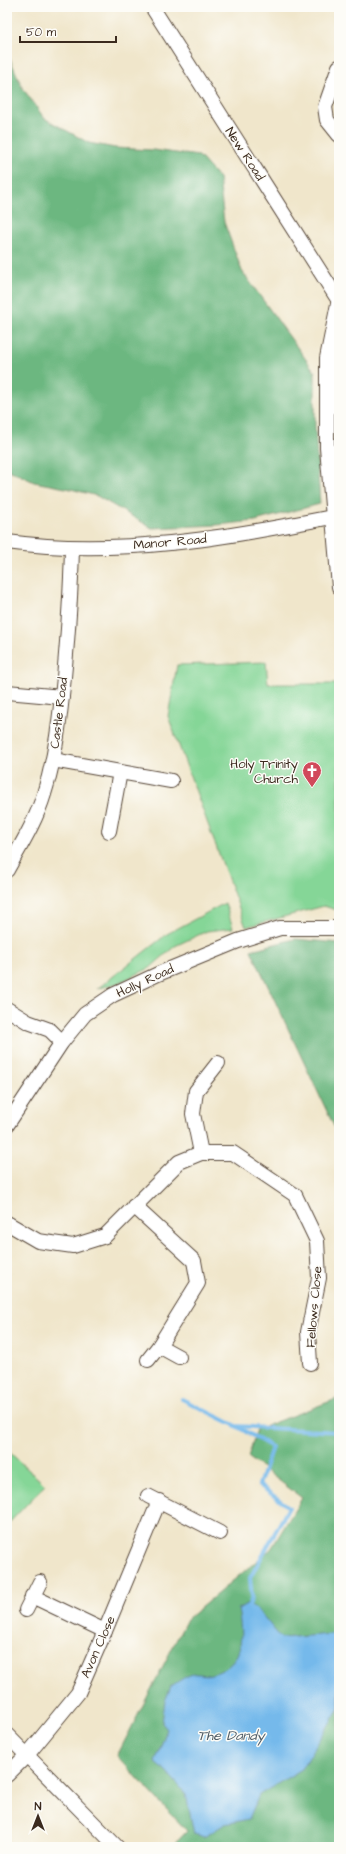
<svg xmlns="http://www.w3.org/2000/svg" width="346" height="1854" font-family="'Architects Daughter',sans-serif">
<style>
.green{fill:#85d697;stroke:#60805a}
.forest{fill:#6cb780;stroke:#54704f}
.water{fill:#74b9eb;stroke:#587284}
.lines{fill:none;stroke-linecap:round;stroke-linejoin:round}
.stream{stroke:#74b9eb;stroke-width:4}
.minor-casing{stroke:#564638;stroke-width:16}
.minor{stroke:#fff;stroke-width:14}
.labels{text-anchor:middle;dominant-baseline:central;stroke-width:3;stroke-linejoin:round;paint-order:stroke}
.street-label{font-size:13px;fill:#3b2a1e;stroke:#fdfcf7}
.poi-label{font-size:13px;fill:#3b2a1e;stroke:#fdfcf7;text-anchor:end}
.water-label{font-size:14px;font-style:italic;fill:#4f5c66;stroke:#fdfcf7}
</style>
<rect width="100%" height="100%" fill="#fdfcf7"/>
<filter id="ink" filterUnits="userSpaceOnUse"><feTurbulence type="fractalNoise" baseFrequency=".025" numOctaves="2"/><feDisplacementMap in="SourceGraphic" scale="8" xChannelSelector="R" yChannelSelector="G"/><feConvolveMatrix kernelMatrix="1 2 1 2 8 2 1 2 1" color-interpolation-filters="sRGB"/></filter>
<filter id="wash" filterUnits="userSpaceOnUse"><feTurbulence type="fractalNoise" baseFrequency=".012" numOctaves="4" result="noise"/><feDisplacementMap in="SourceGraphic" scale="16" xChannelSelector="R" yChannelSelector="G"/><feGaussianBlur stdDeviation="0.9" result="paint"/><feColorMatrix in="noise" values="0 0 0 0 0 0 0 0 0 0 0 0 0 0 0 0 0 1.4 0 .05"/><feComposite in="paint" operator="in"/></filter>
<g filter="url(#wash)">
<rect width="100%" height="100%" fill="#f0e6cb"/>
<!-- green -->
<g class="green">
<polygon points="266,662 268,684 336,684 339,689 339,911 324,906 246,927 168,716 177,665"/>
<polygon points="225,903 233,928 207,931 175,946 150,968 118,983 97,989 167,934"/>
<polygon points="7,1450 45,1485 7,1525"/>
</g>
<!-- forest -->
<g class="forest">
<polygon points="7,52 22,87 44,118 89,143 115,148 153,150 199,156 219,178 224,222 242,271 315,372 315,426 320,504 255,521 217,525 152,528 97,496 71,489 34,482 7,469"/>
<polygon points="295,939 339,943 339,1137 251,950"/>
<polygon points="339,1398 339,1847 172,1847 187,1831 117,1756 187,1619 271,1549 302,1498 248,1457 257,1429"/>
</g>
<!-- water -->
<path class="water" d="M248,1603l11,8 22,27 51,-4 7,-3v77l-37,61 -43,26 -10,24 -24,5 -21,13 -10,-3 -8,-40 -20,-23 -11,-9 12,-33 -5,-6 3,-22 6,-15c7,-4 14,-10 22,-12 6,-1 12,2 18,0 34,-8 32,-37 27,-65z"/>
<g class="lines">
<!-- stream -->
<g class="stream">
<polyline points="182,1399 236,1426 339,1432"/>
<polyline points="236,1426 272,1447 259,1485 289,1507 250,1578 252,1597 248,1608"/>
</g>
</g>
</g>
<g filter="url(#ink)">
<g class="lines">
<defs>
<g id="minor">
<polyline points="152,7 339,301"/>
<polyline points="339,67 325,107 327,120 339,135"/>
<polyline points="339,299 327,358 327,448 339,587"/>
<path d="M7,542c109,15 218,-4 325,-25"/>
<polyline points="7,692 62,697"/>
<polyline points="53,760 171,781"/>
<polyline points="109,831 120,772"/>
<path d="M7,870c14,-25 29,-49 37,-76 12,-38 16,-77 20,-117 4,-43 7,-86 8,-129"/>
<polyline points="7,1009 28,1022 50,1030 62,1042"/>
<polyline points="7,1125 62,1042 85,1014 113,995 158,974 238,941 280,928 339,928"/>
<polyline points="201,1153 193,1114 196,1091 218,1063"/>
<polyline points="134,1206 194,1261 198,1283 159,1346 148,1360"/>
<polyline points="7,1223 38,1241 73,1246 105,1236 179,1162 201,1153 233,1153 295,1195 317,1241 319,1278 308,1332 310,1363"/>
<polyline points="159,1346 179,1357"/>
<polyline points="148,1496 220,1533"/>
<polyline points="32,1596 105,1631"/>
<polyline points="26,1610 40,1582"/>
<polyline points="7,1735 117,1847"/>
<polyline points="7,1775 28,1754 78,1693 105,1631 159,1501"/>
</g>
</defs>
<!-- minor casing -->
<use href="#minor" class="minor-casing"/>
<!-- minor -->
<use href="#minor" class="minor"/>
</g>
</g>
<!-- icons -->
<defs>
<symbol id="church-pin" viewBox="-11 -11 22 30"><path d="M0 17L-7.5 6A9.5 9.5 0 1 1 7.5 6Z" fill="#d1495b" stroke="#fdfcf7"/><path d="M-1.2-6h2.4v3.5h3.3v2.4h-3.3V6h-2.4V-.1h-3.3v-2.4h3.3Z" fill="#fff"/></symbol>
</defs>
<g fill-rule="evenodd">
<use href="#church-pin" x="301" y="760" width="22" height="30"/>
</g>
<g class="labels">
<!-- street labels -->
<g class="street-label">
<text transform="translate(245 154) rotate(57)">New Road</text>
<text transform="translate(170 542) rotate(-5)">Manor Road</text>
<text transform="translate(59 713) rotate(-83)">Castle Road</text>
<text transform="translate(145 981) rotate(-25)">Holly Road</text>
<text transform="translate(314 1307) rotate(-85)">Fellows Close</text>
<text transform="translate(98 1647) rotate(-66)">Avon Close</text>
</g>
<!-- poi labels -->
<g class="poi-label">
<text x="298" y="764">Holy Trinity<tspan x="298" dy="15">Church</tspan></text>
</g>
<!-- water labels -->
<g class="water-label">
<text x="231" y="1736">The Dandy</text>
</g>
</g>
<!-- margin -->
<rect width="346" height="1854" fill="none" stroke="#fdfcf7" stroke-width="24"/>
<!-- north arrow -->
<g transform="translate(38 1816)" stroke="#fdfcf7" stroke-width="3" paint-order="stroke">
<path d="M0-3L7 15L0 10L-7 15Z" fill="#3b2a1e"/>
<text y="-6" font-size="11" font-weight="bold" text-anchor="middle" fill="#3b2a1e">N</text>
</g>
<!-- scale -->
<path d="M20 36v6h96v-6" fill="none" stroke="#3b2a1e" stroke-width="2"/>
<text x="26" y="36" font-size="12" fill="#3b2a1e" stroke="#fdfcf7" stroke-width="3" paint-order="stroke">50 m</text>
</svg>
